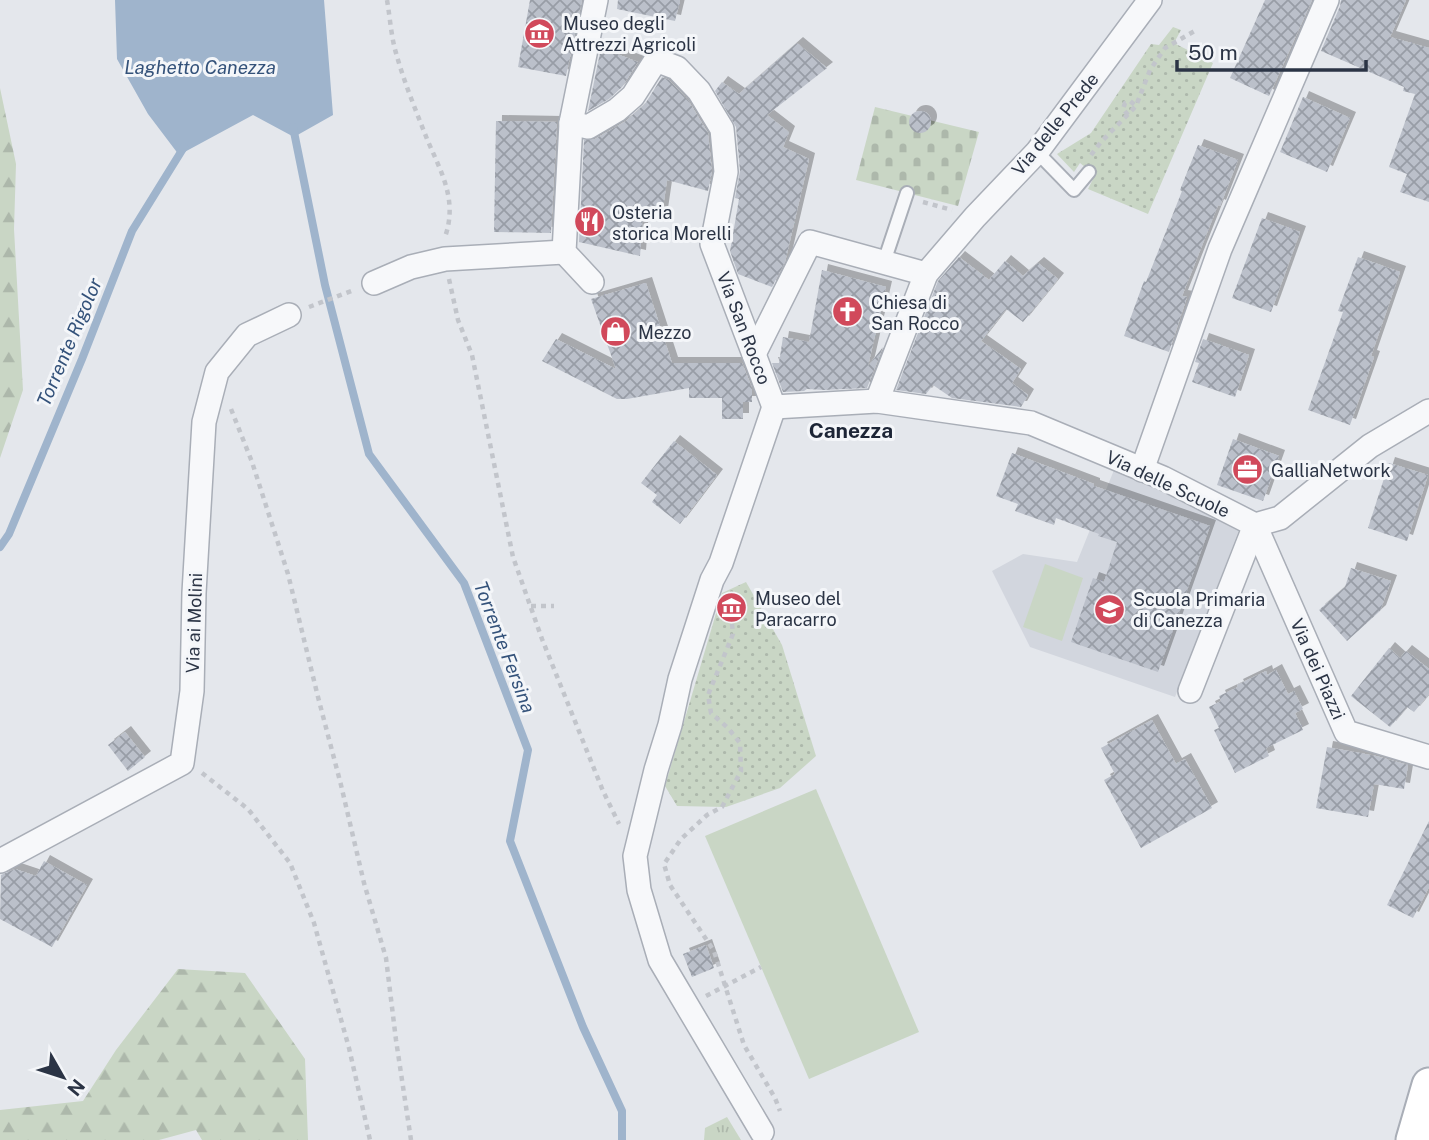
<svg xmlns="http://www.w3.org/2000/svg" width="1429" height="1140" font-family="'Public Sans',sans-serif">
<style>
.built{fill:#d2d6de}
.grass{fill:url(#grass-tufts)}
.forest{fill:url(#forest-firs)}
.cemetery{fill:url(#cemetery-stones)}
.park{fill:url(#park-dots)}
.garden{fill:#c9d6c5}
.water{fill:#9fb4cc}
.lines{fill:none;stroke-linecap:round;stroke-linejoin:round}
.stream{stroke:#9fb4cc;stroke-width:8}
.building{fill:url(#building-cross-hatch);filter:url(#shadow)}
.lane-casing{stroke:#a9aeb7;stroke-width:16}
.street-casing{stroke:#a9aeb7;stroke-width:26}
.secondary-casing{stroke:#a9aeb7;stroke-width:37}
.path{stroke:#c2c5cb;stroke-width:4.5;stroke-dasharray:5 5;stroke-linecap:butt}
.lane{stroke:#f7f8fa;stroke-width:12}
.street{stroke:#f7f8fa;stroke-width:23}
.secondary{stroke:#fff;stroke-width:33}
.labels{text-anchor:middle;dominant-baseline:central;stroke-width:6;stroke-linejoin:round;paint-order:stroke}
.poi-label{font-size:18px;fill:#2b3445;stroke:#f4f6f9;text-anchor:start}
.street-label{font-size:18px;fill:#2b3445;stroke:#f4f6f9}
.water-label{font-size:19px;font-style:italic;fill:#34527a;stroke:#f4f6f9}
.quarter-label{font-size:21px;font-weight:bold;fill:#1d2536;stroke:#f4f6f9}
</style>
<defs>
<pattern id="grass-tufts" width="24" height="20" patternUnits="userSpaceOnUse" patternTransform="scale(1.75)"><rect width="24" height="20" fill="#c9d6c5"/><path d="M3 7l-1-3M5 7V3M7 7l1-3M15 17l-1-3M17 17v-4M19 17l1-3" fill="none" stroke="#adb8ab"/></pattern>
<pattern id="forest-firs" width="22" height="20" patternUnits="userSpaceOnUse" patternTransform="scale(1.75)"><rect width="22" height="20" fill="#c9d6c5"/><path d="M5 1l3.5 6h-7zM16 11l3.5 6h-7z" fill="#adb8ab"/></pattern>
<pattern id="cemetery-stones" width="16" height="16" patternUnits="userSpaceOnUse" patternTransform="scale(1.75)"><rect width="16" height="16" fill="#c9d6c5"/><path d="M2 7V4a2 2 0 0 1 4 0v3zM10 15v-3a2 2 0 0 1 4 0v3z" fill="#adb8ab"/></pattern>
<pattern id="park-dots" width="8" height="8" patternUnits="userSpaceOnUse" patternTransform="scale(1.75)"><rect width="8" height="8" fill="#c9d6c5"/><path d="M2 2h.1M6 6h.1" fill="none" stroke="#adb8ab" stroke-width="1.8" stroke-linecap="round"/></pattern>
<pattern id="building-cross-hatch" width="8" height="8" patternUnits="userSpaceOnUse" patternTransform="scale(1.75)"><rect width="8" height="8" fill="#bbc0ca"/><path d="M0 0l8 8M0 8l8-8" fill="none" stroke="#989da6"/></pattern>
<filter id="shadow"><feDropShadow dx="6" dy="-6" stdDeviation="0" flood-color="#0004"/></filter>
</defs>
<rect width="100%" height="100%" fill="#e4e7ec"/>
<!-- built -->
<polygon class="built" points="1114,470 1240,527 1175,697 1030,647 992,571 1023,554 1077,562"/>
<!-- grass -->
<polygon class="grass" points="727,1117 741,1140 704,1140 705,1128"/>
<!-- forest -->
<g class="forest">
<polygon points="0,88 16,164 14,229 23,390 0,458"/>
<polygon points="178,969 245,973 305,1059 308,1140 202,1140 196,1130 159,1140 0,1140 0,1110 83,1101 116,1050"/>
</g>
<!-- cemetery -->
<polygon class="cemetery" points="875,107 979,132 958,206 856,180"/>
<!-- park -->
<g class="park">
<polygon points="1173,27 1181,30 1174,43 1213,63 1148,214 1088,189 1095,175 1080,163 1074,172 1057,154 1091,133 1151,44 1159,45"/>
<polygon points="746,582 782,645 816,756 780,788 726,807 677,806 665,786 722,593"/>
</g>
<!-- garden -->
<g class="garden">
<polygon points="1045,564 1083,578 1062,641 1023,627"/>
<polygon points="816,789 919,1032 809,1079 705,836"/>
</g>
<!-- water -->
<polygon class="water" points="115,0 324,0 333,115 294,137 253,115 179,155 148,114 117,59"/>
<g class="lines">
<!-- stream -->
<g class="stream">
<polyline points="293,127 325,285 369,454 464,583 528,750 510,841 583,1027 622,1111 622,1140"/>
<polyline points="0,547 9,534 82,359 132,231 184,147"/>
</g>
</g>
<!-- building -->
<g class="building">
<polygon points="530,0 582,0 566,76 518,67"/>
<polygon points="618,0 680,0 675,21 617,9"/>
<polygon points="1265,0 1312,0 1269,96 1230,78"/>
<polygon points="1341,0 1406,0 1390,37 1429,48 1429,202 1400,192 1407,174 1389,167 1415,94 1403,91 1404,87 1321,51 1340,6"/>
<polygon points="797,43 827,68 767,115 789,132 783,147 809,159 785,262 772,287 738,274 730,251 739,199 735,198 740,171 736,127 715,91 722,82 739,94"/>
<polygon points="601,48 638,62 622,87 609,99 588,111"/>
<polygon points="662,77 669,80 688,100 708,133 712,171 708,191 667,180 661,221 643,216 640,256 579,242 584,140 595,139 626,121 645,104"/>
<polygon points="1303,97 1350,118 1327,172 1280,152"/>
<circle cx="920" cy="122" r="11"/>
<polygon points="496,121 557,122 551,233 494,232"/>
<polygon points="1198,145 1238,160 1220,206 1218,205 1182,296 1187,297 1169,352 1124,336 1144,281 1146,282 1182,191 1180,190"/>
<polygon points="1262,218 1300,232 1271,312 1232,298"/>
<polygon points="959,257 989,280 1005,261 1023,276 1038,263 1058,279 1023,322 1006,309 981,341 1021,369 1012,383 1028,395 1021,407 952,398 933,385 926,394 896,390 938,281"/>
<polygon points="1358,257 1400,272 1371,356 1374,357 1350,425 1308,410 1343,312 1338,311"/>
<polygon points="822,270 886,287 868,366 883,347 867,388 824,390 807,389 804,391 783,392 772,363 779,363 783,337 809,342"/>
<polygon points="646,283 672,363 742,363 752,388 752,402 743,402 743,419 722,419 722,398 689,398 689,388 627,399 617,399 542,361 556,339 616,369 591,299"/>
<polygon points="1203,339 1249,355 1235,397 1192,382 1199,363 1195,362"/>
<polygon points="1233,439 1279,456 1263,501 1217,485"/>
<polygon points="674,441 717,475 680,524 652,502 657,495 641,483"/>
<polygon points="1012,453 1094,484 1094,486 1210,526 1158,672 1071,642 1093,578 1104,582 1117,542 1098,536 1099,534 1056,518 1054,525 1015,511 1018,504 996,496"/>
<polygon points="1389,463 1428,475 1407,541 1368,528"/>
<polygon points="1351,568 1391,581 1380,611 1347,641 1319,610 1345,587"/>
<polygon points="1389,648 1400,658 1406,651 1429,669 1429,694 1414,712 1407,707 1390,727 1351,696"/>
<polygon points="1276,670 1288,694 1294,691 1303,709 1295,713 1303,730 1266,748 1269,756 1235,773 1214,730 1219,728 1209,707 1221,701 1219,696 1238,687 1237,685 1266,671 1267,675"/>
<polygon points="1152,720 1176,764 1185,759 1212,808 1141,848 1104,780 1115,774 1101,748"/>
<polygon points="125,732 145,757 128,771 108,745"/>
<polygon points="1327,747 1376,756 1408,765 1404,789 1374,784 1368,817 1316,808"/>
<polygon points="1429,821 1429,887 1413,918 1387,905"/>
<polygon points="44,861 87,885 52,947 0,919 1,875 15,869 36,876"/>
<polygon points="706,945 714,968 692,977 683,954"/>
</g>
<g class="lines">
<defs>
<g id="lane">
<polyline points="1037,152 1074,190 1089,172"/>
<polyline points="884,262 907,193"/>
</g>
<g id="street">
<polyline points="571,123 588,127 617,110 633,96 656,60 677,68 699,91 722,129 726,172 712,244 774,407"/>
<polyline points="592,282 564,252 571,123 596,0"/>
<polyline points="374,283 411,267 445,259 564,252"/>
<polyline points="754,354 810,242 926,274"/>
<polyline points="877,401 926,274 975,217 1037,152 1150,0"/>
<polyline points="774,407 877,401 1031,423 1163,478 1255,525 1280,518 1370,446 1429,411"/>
<polyline points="1142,470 1220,249 1327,0"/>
<polyline points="1255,525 1346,732 1429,757"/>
<polyline points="1190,691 1255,525"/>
<polyline points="0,861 182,763 192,691 194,593 204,422 217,372 247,335 289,315"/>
<polyline points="762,1132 660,960 639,890 635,856 656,770 670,725 680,679 712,580 721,563 774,407"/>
</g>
<polyline id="secondary" points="1413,1140 1429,1085"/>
</defs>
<!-- lane casing -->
<use href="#lane" class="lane-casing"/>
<!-- street casing -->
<use href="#street" class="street-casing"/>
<!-- secondary casing -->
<use href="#secondary" class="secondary-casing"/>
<!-- path -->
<g class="path">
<path d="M387,0c3,17 4,36 9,53 8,29 20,58 31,86 14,33 31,61 18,98"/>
<polyline points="1128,115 1123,109 1125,103 1130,101 1136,106"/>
<polyline points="1091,155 1101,142 1136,106 1150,70 1165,48 1198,29"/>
<polyline points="923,202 952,210"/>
<polyline points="449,279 458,320 472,355 513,557 542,639 603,791 619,824"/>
<polyline points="309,307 354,290"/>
<polyline points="231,409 252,462 288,574 318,697 341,785 364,883 386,958 396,1040 411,1140"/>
<polyline points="730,604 733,634 708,695 711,713 728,728 740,743 741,771 722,807 707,815 681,839 664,864 670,885 714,951 744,1045 775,1098 780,1111"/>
<polyline points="531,606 554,606"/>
<polyline points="202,773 248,809 290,863 314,923 349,1048 370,1140"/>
<polyline points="706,996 761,967"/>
</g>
<!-- lane -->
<use href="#lane" class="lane"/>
<!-- street -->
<use href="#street" class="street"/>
<!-- secondary -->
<use href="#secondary" class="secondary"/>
</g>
<!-- icons -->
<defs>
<symbol id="museum-disc" viewBox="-11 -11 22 22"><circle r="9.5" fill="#d1495b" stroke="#f4f6f9"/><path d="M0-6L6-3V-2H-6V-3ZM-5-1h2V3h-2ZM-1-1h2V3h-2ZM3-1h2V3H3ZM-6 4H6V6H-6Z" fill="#fff"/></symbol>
<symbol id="restaurant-disc" viewBox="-11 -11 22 22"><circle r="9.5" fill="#d1495b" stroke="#f4f6f9"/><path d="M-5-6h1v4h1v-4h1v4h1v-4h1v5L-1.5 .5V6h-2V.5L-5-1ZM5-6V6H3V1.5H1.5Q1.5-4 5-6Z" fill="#fff"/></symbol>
<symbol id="church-disc" viewBox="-11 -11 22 22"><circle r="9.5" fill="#d1495b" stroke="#f4f6f9"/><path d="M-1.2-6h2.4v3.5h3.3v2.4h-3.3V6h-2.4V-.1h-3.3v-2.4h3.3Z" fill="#fff"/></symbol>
<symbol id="shop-disc" viewBox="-11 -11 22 22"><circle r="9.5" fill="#d1495b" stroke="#f4f6f9"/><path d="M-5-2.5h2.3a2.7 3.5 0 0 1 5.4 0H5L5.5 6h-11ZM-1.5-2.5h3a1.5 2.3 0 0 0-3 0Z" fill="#fff"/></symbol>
<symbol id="office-disc" viewBox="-11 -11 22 22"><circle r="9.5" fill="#d1495b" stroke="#f4f6f9"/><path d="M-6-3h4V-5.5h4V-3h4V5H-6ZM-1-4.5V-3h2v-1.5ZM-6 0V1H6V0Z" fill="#fff"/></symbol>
<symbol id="school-disc" viewBox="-11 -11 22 22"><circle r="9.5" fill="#d1495b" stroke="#f4f6f9"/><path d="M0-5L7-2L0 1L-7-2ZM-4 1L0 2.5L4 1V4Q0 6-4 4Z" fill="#fff"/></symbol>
</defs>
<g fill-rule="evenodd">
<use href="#museum-disc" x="522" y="16" width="35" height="35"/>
<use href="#restaurant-disc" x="572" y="204" width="35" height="35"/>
<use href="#church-disc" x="830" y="294" width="35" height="35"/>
<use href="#shop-disc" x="598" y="314" width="35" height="35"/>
<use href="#office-disc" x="1230" y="452" width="35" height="35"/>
<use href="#museum-disc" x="714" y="590" width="35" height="35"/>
<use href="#school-disc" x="1092" y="592" width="35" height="35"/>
</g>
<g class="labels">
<!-- poi labels -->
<g class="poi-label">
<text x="563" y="23">Museo degli<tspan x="563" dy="21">Attrezzi Agricoli</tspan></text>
<text x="612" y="212">Osteria<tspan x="612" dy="21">storica Morelli</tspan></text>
<text x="871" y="302">Chiesa di<tspan x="871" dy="21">San Rocco</tspan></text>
<text x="638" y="332">Mezzo</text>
<text x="1271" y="470">GalliaNetwork</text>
<text x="755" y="598">Museo del<tspan x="755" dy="21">Paracarro</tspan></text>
<text x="1133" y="599">Scuola Primaria<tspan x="1133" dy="21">di Canezza</tspan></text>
</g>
<!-- street labels -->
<g class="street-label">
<text transform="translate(1055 124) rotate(-51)">Via delle Prede</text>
<text transform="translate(744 328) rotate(69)">Via San Rocco</text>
<text transform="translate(1168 484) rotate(25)">Via delle Scuole</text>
<text transform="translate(194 623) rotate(-88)">Via ai Molini</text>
<text transform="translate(1318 669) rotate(66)">Via dei Piazzi</text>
</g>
<!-- water labels -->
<g class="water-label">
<text x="200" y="67">Laghetto Canezza</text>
<text transform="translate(69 342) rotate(-67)">Torrente Rigolor</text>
<text transform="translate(505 647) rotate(69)">Torrente Fersina</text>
</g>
<!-- quarter labels -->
<g class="quarter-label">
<text x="851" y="430">Canezza</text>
</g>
</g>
<!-- north arrow -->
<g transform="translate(63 1077) rotate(129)" stroke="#f4f6f9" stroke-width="5" paint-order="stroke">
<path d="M0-5L12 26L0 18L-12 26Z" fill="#2b3445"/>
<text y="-10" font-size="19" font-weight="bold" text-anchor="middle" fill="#2b3445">N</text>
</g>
<!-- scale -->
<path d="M1177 60v10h189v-10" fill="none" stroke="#2b3445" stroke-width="3.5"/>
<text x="1188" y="60" font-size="21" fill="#2b3445" stroke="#f4f6f9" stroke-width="5" paint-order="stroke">50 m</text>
</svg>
